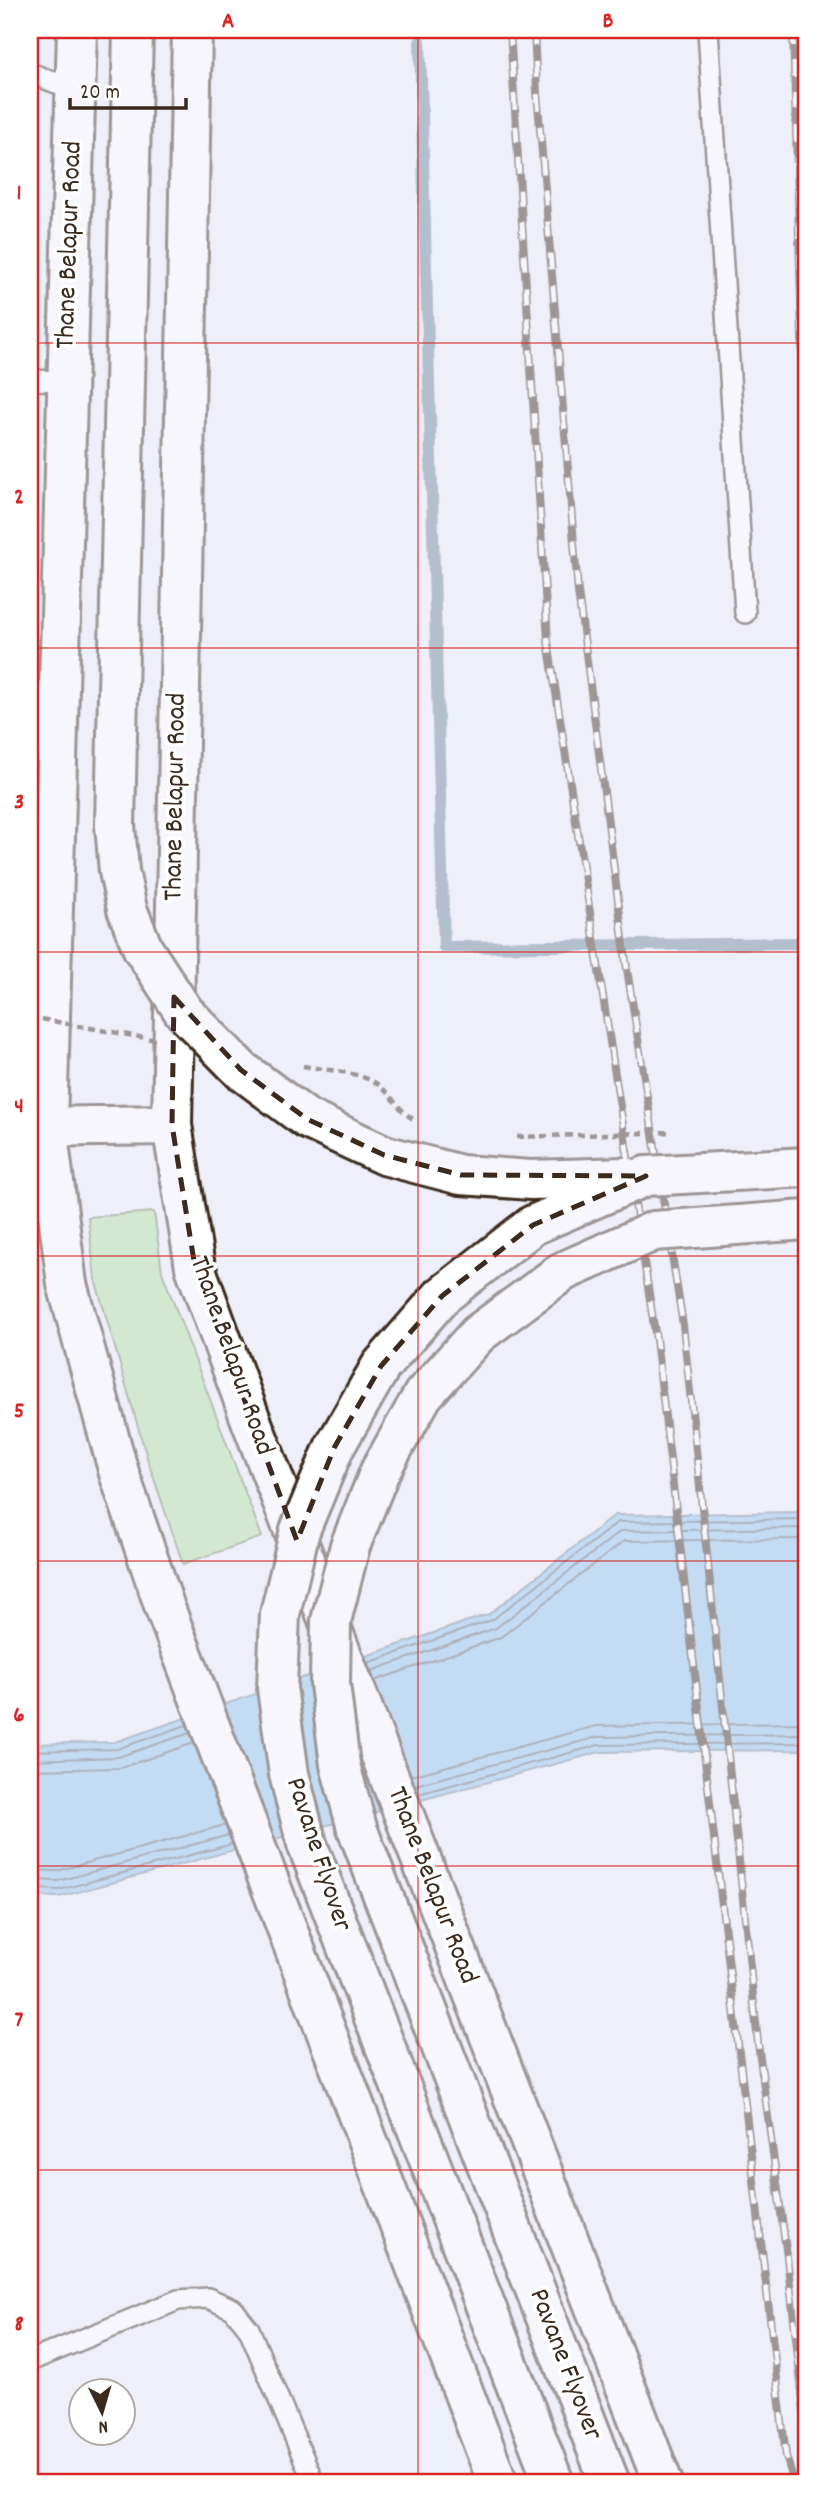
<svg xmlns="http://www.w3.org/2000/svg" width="836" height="2513" font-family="Dekko,sans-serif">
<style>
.green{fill:#b1e09f;stroke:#76855e;stroke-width:2}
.water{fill:#90c4ed;stroke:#6e869a;stroke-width:2}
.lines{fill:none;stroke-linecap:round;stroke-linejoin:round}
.shore{stroke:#5d6871;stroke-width:2}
.stream{stroke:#6e869a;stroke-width:12}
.service-casing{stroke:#3b2a1e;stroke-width:24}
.secondary-casing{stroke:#3b2a1e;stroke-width:44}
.primary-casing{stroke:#3b2a1e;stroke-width:44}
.service{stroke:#fff;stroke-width:19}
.secondary{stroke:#fff;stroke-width:38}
.primary{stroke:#fff;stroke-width:38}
.rail-casing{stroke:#3b2a1e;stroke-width:8}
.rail{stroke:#fff;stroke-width:5;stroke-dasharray:16;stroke-linecap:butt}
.primary-bridge-casing{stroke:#3b2a1e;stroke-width:44;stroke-linecap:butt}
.path-bridge{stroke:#3b2a1e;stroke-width:4.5;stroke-dasharray:7 5;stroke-linecap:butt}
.primary-bridge{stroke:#fff;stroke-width:38}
.marked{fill:none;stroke:#3b2a1e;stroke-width:5;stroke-dasharray:14 9;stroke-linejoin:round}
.grid{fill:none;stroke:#d62828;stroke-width:2;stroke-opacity:0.55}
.labels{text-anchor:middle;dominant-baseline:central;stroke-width:7;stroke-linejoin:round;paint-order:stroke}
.street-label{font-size:28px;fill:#3b2a1e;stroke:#fff}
.neatline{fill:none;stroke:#d62828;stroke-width:2.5}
.grid-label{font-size:23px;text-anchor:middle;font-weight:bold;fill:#d62828}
</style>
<rect width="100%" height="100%" fill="#eeeff9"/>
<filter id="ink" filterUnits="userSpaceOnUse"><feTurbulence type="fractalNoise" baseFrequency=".0143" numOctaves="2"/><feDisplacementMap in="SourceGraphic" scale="14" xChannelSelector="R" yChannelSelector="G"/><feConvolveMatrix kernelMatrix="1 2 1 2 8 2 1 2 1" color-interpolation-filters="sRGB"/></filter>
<g filter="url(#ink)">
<!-- green -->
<polygon class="green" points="154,1212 162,1272 262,1537 183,1564 148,1461 95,1279 88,1217"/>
<!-- water -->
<polygon class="water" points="806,1512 806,1750 600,1752 59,1897 30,1896 30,1744 115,1742 489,1614 615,1515"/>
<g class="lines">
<!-- shore -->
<g class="shore">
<polyline points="368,1663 492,1620 618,1522 806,1519"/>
<polyline points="371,1671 496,1628 621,1531 806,1528"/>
<polyline points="374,1681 501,1637 624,1541 806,1539"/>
<polyline points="30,1751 117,1749 187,1725"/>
<polyline points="30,1760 118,1757 190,1733"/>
<polyline points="30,1770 120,1768 194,1743"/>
<polyline points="411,1776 596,1726 806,1723"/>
<polyline points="415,1785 598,1737 806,1734"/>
<polyline points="418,1794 599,1745 806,1743"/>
<polyline points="30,1870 57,1871 225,1825"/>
<polyline points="30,1880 58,1881 229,1835"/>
<polyline points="30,1889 59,1890 232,1844"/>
</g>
<!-- stream -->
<polyline class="stream" points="420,42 444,947 806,943"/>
<defs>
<g id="service">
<polyline points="708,30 745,613"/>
<polyline points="30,73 75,90"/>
<polyline points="30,380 67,381"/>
<polyline points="30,2361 178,2300 208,2298 233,2309 249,2329 314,2483"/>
</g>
<polyline id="secondary" points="30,1127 172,1125"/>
<g id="primary">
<polyline points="77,30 47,1127 67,1284 119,1473 165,1608 498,2483"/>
<polyline points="192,30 172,1125 195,1267 252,1423 663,2483"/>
</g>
</defs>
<!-- service casing -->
<use href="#service" class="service-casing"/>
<!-- secondary casing -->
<use href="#secondary" class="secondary-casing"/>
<!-- primary casing -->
<use href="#primary" class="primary-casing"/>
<!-- service -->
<use href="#service" class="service"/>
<!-- secondary -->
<use href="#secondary" class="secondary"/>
<!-- primary -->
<use href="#primary" class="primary"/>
<defs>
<g id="rail">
<polyline points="510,30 548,641 656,1339 786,2456 794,2483"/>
<polyline points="534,30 537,92 578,592 627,969 683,1325 758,2043 787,2257 806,2428"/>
<polyline points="793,30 806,470"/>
</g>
</defs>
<!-- rail casing -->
<use href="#rail" class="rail-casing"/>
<!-- rail -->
<use href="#rail" class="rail"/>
<defs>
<g id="primary-bridge">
<polyline points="133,30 115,825 119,871 127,909 143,949 184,1012 241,1070 307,1119 384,1155 461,1175 531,1180 626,1177"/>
<polyline points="554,2483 307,1844 289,1774 277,1688 280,1614 300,1530 334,1448 381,1366 442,1296 533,1225 646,1176 806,1167"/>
<polyline points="610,2483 357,1828 340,1765 330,1684 331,1621 350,1546 380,1471 423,1395 478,1334 562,1272 654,1231 806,1220"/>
</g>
</defs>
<!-- primary-bridge casing -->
<use href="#primary-bridge" class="primary-bridge-casing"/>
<!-- path-bridge -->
<g class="path-bridge">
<polyline points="30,1017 156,1040"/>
<path d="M303,1066c22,4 62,6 78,21 14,12 17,23 35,34"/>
<polyline points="517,1137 672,1132"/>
</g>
<!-- primary-bridge -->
<use href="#primary-bridge" class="primary-bridge"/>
</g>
</g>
<!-- marked area -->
<path d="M0 0H836V2513H0ZM174,997l67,73 66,49 77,36 77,20 185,1 -113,49 -91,71 -61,70 -47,82 -37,93 -102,-274 -23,-142z" fill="#eeeff9" fill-opacity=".55" fill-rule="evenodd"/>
<path class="marked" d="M174,997l67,73 66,49 77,36 77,20 185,1 -113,49 -91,71 -61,70 -47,82 -37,93 -102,-274 -23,-142z"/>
<!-- grid -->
<path class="grid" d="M418,30v2453M30,343h776M30,648h776M30,952h776M30,1256h776M30,1561h776M30,1866h776M30,2170h776"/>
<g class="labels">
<!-- street labels -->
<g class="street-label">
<text transform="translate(71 245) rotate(-88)">Thane Belapur Road</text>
<text transform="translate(177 797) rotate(-89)">Thane Belapur Road</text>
<text transform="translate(230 1356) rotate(71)">Thane Belapur Road</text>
<text transform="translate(317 1855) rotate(72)">Pavane Flyover</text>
<text transform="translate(431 1886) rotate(69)">Thane Belapur Road</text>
<text transform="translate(564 2365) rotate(69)">Pavane Flyover</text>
</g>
</g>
<!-- margin -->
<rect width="836" height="2513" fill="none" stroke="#fff" stroke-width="77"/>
<!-- north arrow -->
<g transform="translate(102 2412) rotate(175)"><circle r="33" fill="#ffffff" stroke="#b1aaa5" stroke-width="2"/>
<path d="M0-5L12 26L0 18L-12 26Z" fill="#3b2a1e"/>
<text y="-10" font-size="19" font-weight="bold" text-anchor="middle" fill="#3b2a1e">N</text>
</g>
<!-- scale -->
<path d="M70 98v10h116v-10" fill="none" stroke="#3b2a1e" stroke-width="3.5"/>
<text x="80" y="98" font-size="21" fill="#3b2a1e" stroke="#ffffff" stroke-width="5" paint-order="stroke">20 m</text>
<rect x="38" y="38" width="760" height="2436" class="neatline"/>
<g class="grid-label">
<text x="228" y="27">A</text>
<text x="608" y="27">B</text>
<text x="19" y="199">1</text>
<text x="19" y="503">2</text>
<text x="19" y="808">3</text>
<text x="19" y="1112">4</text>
<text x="19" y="1417">5</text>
<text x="19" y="1721">6</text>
<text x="19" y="2026">7</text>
<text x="19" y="2330">8</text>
</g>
</svg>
